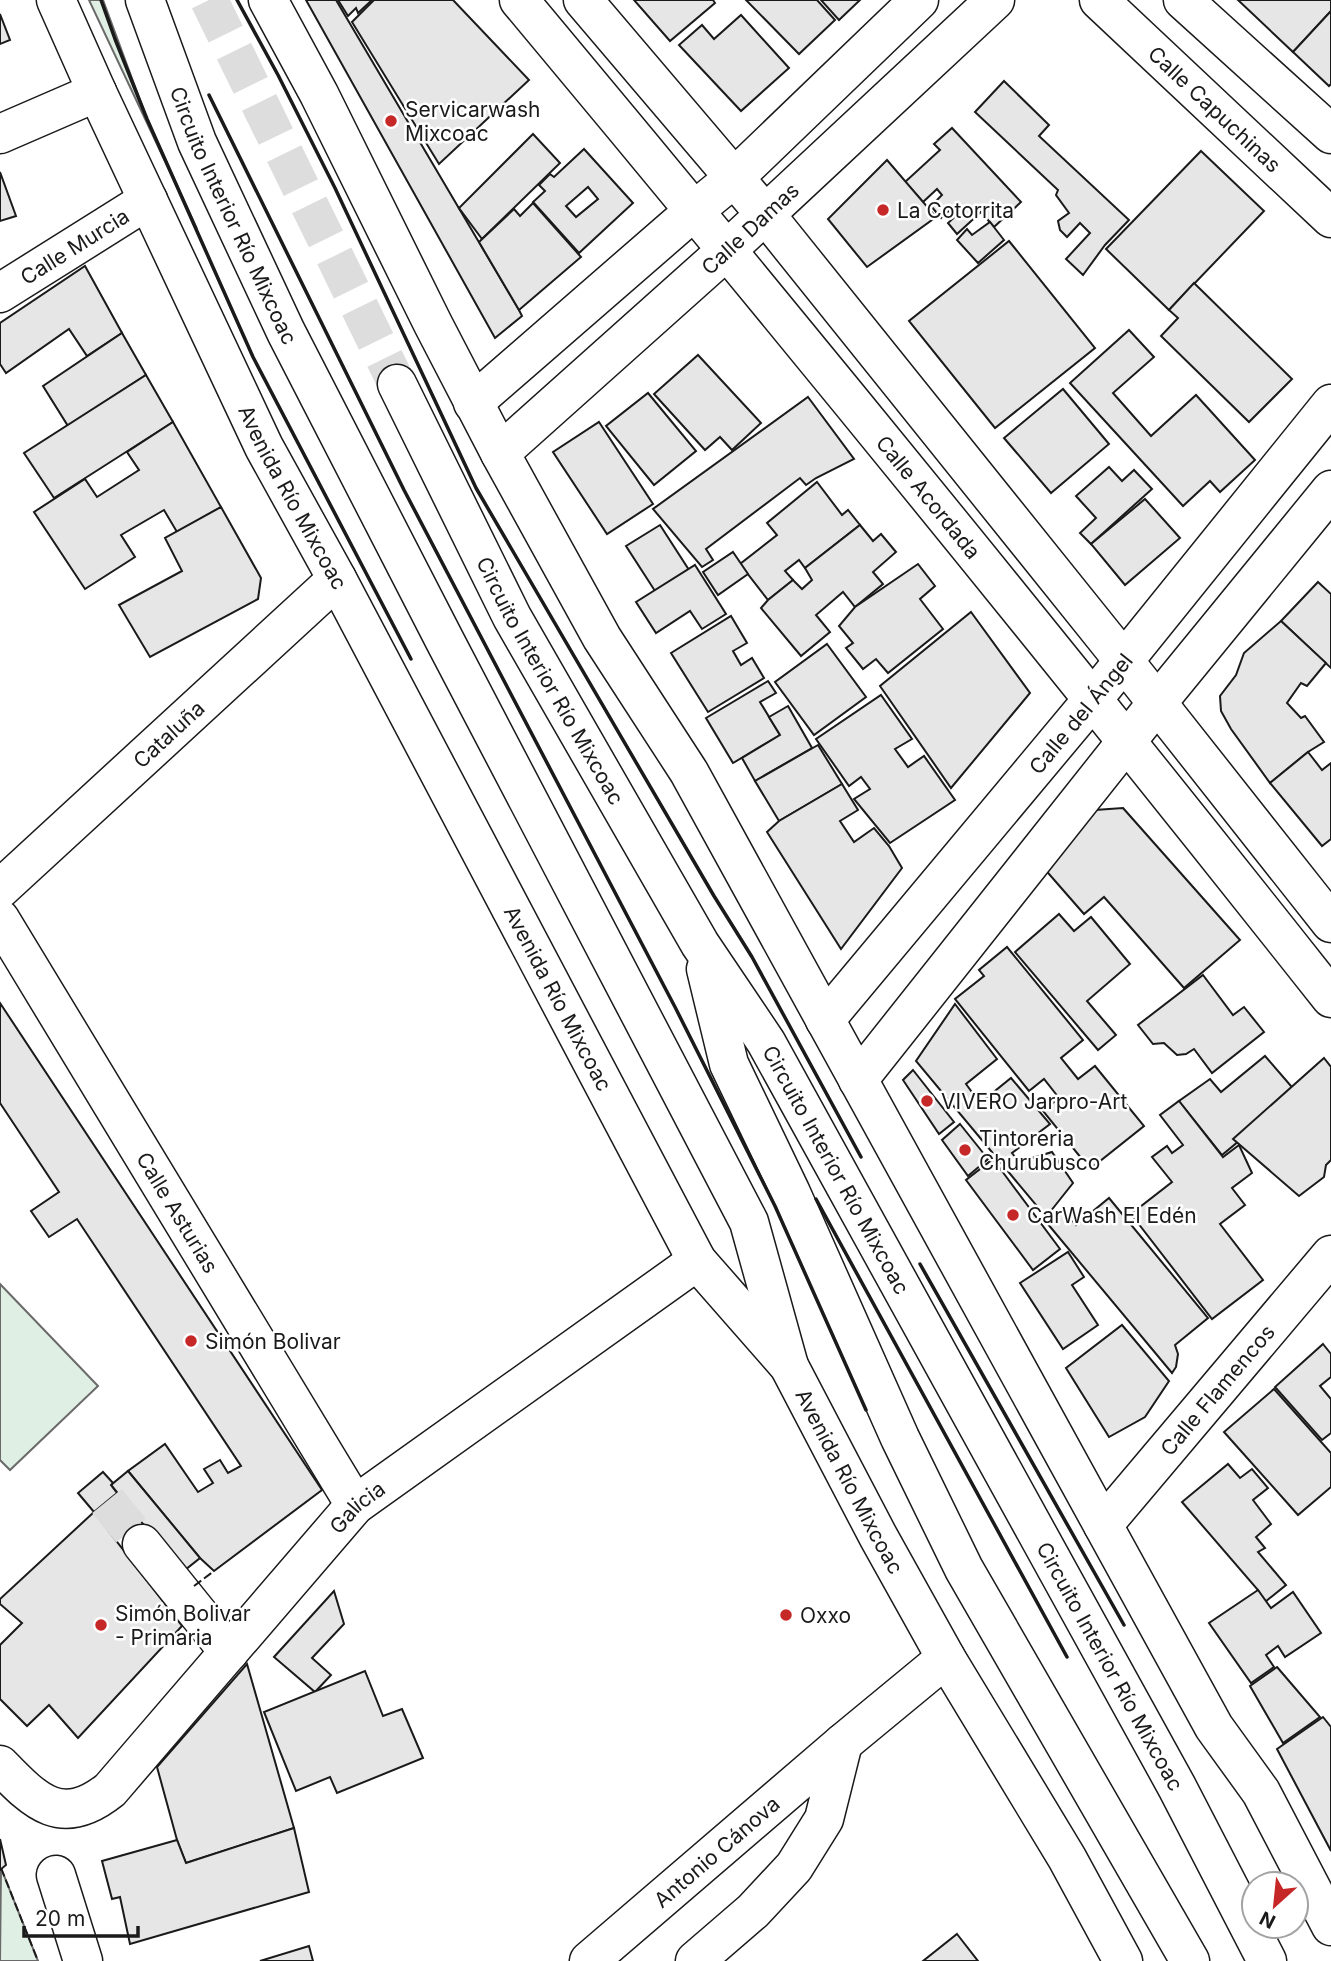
<svg xmlns="http://www.w3.org/2000/svg" width="1331" height="1961" font-family="Inter,sans-serif">
<style>
.green{fill:#e0efe3;stroke:#6a6a6a;stroke-width:2}
.building{fill:#e6e6e6;stroke:#1a1a1a;stroke-width:2;fill-rule:evenodd}
.lines{fill:none;stroke-linecap:round;stroke-linejoin:round}
.minor-tunnel{stroke:#ddd;stroke-width:38;stroke-dasharray:38 19;stroke-linecap:butt}
.highway-tunnel{stroke:#ddd;stroke-width:38;stroke-dasharray:38 19;stroke-linecap:butt}
.minor-casing{stroke:#1a1a1a;stroke-width:41}
.major-casing{stroke:#1a1a1a;stroke-width:41}
.highway-casing{stroke:#1a1a1a;stroke-width:41}
.minor{stroke:#fff;stroke-width:38}
.major{stroke:#fff;stroke-width:38}
.highway{stroke:#fff;stroke-width:38}
.fence{stroke:#1a1a1a;stroke-width:2;stroke-dasharray:9 3.5;stroke-linecap:butt}
.wall{stroke:#1a1a1a;stroke-width:3.5}
.poi-dot{fill:#c62828;stroke:#fff;stroke-width:2.5}
.labels{text-anchor:middle;dominant-baseline:central;stroke-width:5;stroke-linejoin:round;paint-order:stroke}
.poi-label{font-size:21px;fill:#1a1a1a;stroke:#fff;text-anchor:start}
.street-label{font-size:21px;fill:#1a1a1a;stroke:#fff}
</style>
<rect width="100%" height="100%" fill="#fff"/>
<!-- green -->
<g class="green">
<polygon points="89,0 103,0 147,119 197,229"/>
<polygon points="0,1284 98,1386 10,1470 0,1460"/>
<polygon points="1,1868 38,1961 0,1961"/>
</g>
<!-- building -->
<g class="building">
<polygon points="306,0 336,0 519,310 522,316 495,338"/>
<polygon points="338,0 372,0 358,13 356,8 348,16"/>
<polygon points="374,0 453,0 529,80 439,164 352,22"/>
<polygon points="634,0 713,0 715,3 670,41"/>
<polygon points="746,0 817,0 835,20 799,54"/>
<polygon points="821,0 860,0 839,20"/>
<polygon points="1238,0 1331,0 1331,11 1293,52"/>
<polygon points="1331,11 1331,84 1329,86 1293,52"/>
<polygon points="0,14 10,40 0,44"/>
<polygon points="741,15 789,68 741,111 679,45 702,25 714,39"/>
<polygon points="1004,81 1049,125 1039,136 1129,220 1105,245 1083,275 1066,259 1090,233 1080,223 1067,237 1060,230 1058,221 1069,213 1056,195 1058,190 975,112"/>
<polygon points="952,128 1021,202 994,227 981,212 957,234 948,223 959,213 953,207 941,218 931,206 942,195 937,189 923,202 905,182 940,150 934,144"/>
<polygon points="533,134 560,163 482,239 459,208"/>
<path d="M584,149l49,54 -54,50 -46,-51 12,-11 -6,-6 11,-11 4,3zM588,187l10,12 -22,18 -10,-11z"/>
<polygon points="1201,151 1264,211 1169,310 1106,249"/>
<polygon points="887,160 936,217 867,267 828,219"/>
<polygon points="0,172 16,216 0,221"/>
<polygon points="533,203 581,257 519,310 479,242 514,209 520,216"/>
<polygon points="990,222 1004,240 978,263 957,240 967,229 972,235"/>
<polygon points="1009,241 1095,348 995,428 909,321"/>
<polygon points="85,266 122,333 87,356 69,329 6,373 0,364 0,323"/>
<polygon points="1194,283 1292,379 1249,422 1161,336 1178,318 1169,310"/>
<polygon points="1129,330 1154,357 1113,393 1151,436 1196,395 1255,460 1220,492 1210,481 1183,506 1070,383"/>
<polygon points="122,333 146,375 68,426 43,386"/>
<polygon points="698,355 761,423 732,450 720,437 705,450 654,394"/>
<polygon points="146,375 173,422 54,498 24,453"/>
<polygon points="1063,389 1109,444 1051,493 1004,438"/>
<polygon points="648,393 696,451 654,485 606,426"/>
<polygon points="808,397 854,459 816,478 806,485 800,478 706,549 713,560 702,567 653,509"/>
<polygon points="173,422 221,507 177,532 164,510 121,535 135,557 85,589 34,512 85,479 97,497 139,470 127,452"/>
<polygon points="599,422 653,504 607,534 553,452"/>
<polygon points="1109,467 1122,481 1134,470 1152,489 1091,544 1080,533 1096,518 1076,496"/>
<polygon points="817,482 842,515 848,510 860,525 805,568 799,560 785,571 793,580 768,600 740,564 777,535 767,523"/>
<polygon points="1145,499 1180,538 1125,585 1091,544"/>
<polygon points="221,507 261,578 258,599 150,657 119,605 182,571 165,538"/>
<polygon points="660,525 689,570 655,591 626,546"/>
<polygon points="860,525 873,541 881,534 896,552 873,572 883,584 855,607 843,592 816,615 830,632 801,656 761,608 768,600 793,580 802,589 812,580 805,568"/>
<polygon points="733,552 748,574 718,595 703,572"/>
<polygon points="918,564 935,586 920,599 943,629 888,673 876,659 863,669 846,648 853,643 839,626 855,607"/>
<polygon points="695,565 726,614 702,629 690,611 656,633 636,602"/>
<polygon points="1318,582 1331,594 1331,668 1281,621"/>
<polygon points="971,612 1030,693 951,788 880,686"/>
<polygon points="731,616 747,643 733,651 741,665 752,658 764,678 708,712 671,653"/>
<polygon points="1281,621 1326,663 1307,686 1301,683 1287,703 1301,718 1305,716 1324,742 1308,752 1270,783 1231,729 1221,711 1220,696 1236,675 1244,653"/>
<polygon points="827,644 866,697 814,735 775,682"/>
<polygon points="768,681 776,693 760,702 780,735 733,763 706,718"/>
<polygon points="881,695 912,739 895,749 908,767 924,756 955,800 890,843 854,799 870,789 861,777 849,786 816,739"/>
<polygon points="788,706 812,748 755,781 742,758 780,735 769,717"/>
<polygon points="818,745 842,784 779,821 755,781"/>
<polygon points="1308,752 1322,770 1331,763 1331,839 1322,846 1270,783"/>
<polygon points="842,784 858,810 840,821 854,842 874,828 889,846 902,868 841,949 767,832 779,821"/>
<polygon points="1123,808 1240,940 1184,988 1104,897 1084,914 1042,866 1095,810"/>
<polygon points="1059,914 1074,931 1091,917 1130,964 1087,1001 1116,1035 1098,1050 1015,952"/>
<polygon points="1007,947 1083,1040 1061,1058 1078,1079 1095,1066 1144,1126 1090,1169 1043,1111 1059,1098 1044,1079 1029,1091 955,999 984,976 979,970"/>
<polygon points="1203,975 1233,1015 1244,1007 1264,1032 1212,1073 1194,1049 1186,1054 1177,1055 1164,1043 1153,1044 1138,1025"/>
<polygon points="0,1003 322,1490 214,1571 200,1558 128,1471 165,1444 198,1492 213,1483 204,1469 220,1460 228,1473 241,1466 77,1219 49,1237 31,1211 59,1192 0,1103"/>
<polygon points="955,1004 997,1059 966,1084 980,1103 1011,1078 1050,1124 1012,1153 1019,1162 1052,1152 1073,1183 1046,1217 916,1061"/>
<polygon points="1265,1056 1297,1093 1222,1155 1179,1101 1210,1079 1221,1092"/>
<polygon points="1324,1058 1331,1067 1331,1160 1326,1165 1324,1177 1299,1196 1233,1139"/>
<polygon points="913,1070 954,1122 939,1134 903,1080"/>
<polygon points="1179,1101 1223,1157 1239,1145 1252,1173 1232,1188 1245,1205 1220,1224 1263,1280 1212,1319 1131,1214 1172,1182 1152,1157 1167,1146 1172,1153 1183,1145 1160,1115"/>
<polygon points="960,1124 988,1159 968,1176 942,1140"/>
<polygon points="993,1159 1060,1249 1033,1270 966,1180"/>
<polygon points="1109,1198 1208,1318 1175,1345 1178,1354 1176,1367 1172,1373 1047,1223 1063,1209 1076,1225"/>
<polygon points="1068,1252 1084,1277 1072,1285 1098,1325 1063,1349 1020,1283"/>
<polygon points="1122,1325 1169,1381 1145,1417 1109,1437 1066,1368"/>
<polygon points="1323,1344 1331,1354 1331,1377 1320,1386 1331,1399 1331,1433 1322,1440 1275,1387"/>
<polygon points="1274,1389 1331,1453 1331,1487 1298,1515 1224,1432"/>
<polygon points="1228,1464 1240,1478 1252,1469 1268,1488 1253,1500 1271,1524 1256,1537 1265,1548 1258,1552 1286,1585 1265,1602 1258,1590 1182,1502"/>
<polygon points="128,1471 200,1558 156,1593 128,1556 152,1535 111,1485"/>
<polygon points="103,1472 113,1483 111,1485 117,1493 94,1512 78,1493"/>
<polygon points="94,1512 182,1626 78,1738 49,1705 27,1726 0,1699 0,1645 22,1623 0,1604 0,1599"/>
<polygon points="1258,1590 1271,1608 1293,1592 1321,1633 1285,1657 1278,1646 1266,1655 1274,1667 1251,1683 1209,1623"/>
<polygon points="334,1591 344,1624 312,1658 331,1675 315,1692 274,1657"/>
<polygon points="247,1664 294,1828 186,1863 177,1840 157,1767"/>
<polygon points="1277,1667 1320,1717 1283,1743 1250,1686"/>
<polygon points="365,1671 383,1716 402,1709 423,1758 337,1793 330,1777 296,1791 264,1712"/>
<polygon points="1323,1717 1331,1727 1331,1851 1277,1749"/>
<polygon points="294,1828 309,1892 130,1944 120,1897 112,1899 102,1861 177,1840 186,1863"/>
<polygon points="0,1839 6,1865 0,1870"/>
<polygon points="957,1934 978,1961 923,1961"/>
<polygon points="309,1946 313,1961 260,1961"/>
</g>
<g class="lines">
<!-- minor-tunnel -->
<polyline class="minor-tunnel" points="107,1501 142,1544"/>
<!-- highway-tunnel -->
<polyline class="highway-tunnel" points="209,0 397,384"/>
<defs>
<g id="minor">
<path id="s1" d="M519,0c275,329 546,662 812,998"/>
<polyline points="583,0 765,214 1124,661 1331,923"/>
<path id="s2" d="M1099,0l232,218"/>
<polyline points="1183,0 1331,134"/>
<polyline points="0,134 97,92"/>
<path id="s3" d="M0,293l148,-93"/>
<polyline points="473,403 695,210 734,178 919,0"/>
<path id="s4" d="M500,453l227,-203 268,-250"/>
<path id="s5" d="M0,889l337,-310"/>
<path id="s6" d="M0,919l355,586"/>
<path id="s7" d="M825,1020l268,-321 238,-295"/>
<polyline points="858,1080 1157,703 1331,490"/>
<path id="s8" d="M1103,1525l228,-270"/>
<polyline points="142,1544 229,1652"/>
<polyline points="843,1743 946,1658"/>
<path id="s9" d="M0,1765c35,36 61,64 110,25l245,-285 342,-244"/>
<polyline points="56,1875 83,1961"/>
<path id="s10" d="M589,1961l254,-218 -19,76 -30,48 -41,44 -58,50"/>
</g>
<g id="major">
<path id="s11" d="M56,0l41,92 167,355 73,132 360,682 92,105 89,170 68,122 121,200 56,103"/>
<polyline points="268,0 319,94 433,324 500,453 602,638 689,772 1214,1727 1261,1792 1331,1926"/>
</g>
<g id="highway">
<path id="s12" d="M145,0l52,142 89,190 159,309 304,581 40,144"/>
<path id="s13" d="M397,384l115,233 188,327 66,98 411,745 90,174"/>
<polyline points="706,969 729,1064 791,1193 900,1438 964,1569 1190,1961"/>
</g>
</defs>
<!-- minor casing -->
<use href="#minor" class="minor-casing"/>
<!-- major casing -->
<use href="#major" class="major-casing"/>
<!-- highway casing -->
<use href="#highway" class="highway-casing"/>
<!-- minor -->
<use href="#minor" class="minor"/>
<!-- major -->
<use href="#major" class="major"/>
<!-- highway -->
<use href="#highway" class="highway"/>
<!-- fence -->
<g class="fence">
<polyline points="194,1586 214,1571"/>
<polyline points="1,1868 38,1961"/>
</g>
<!-- wall -->
<g class="wall">
<polyline points="101,0 115,39 147,119 253,357 411,659"/>
<polyline points="237,0 278,75 335,188 476,488 714,896 752,957 861,1157"/>
<polyline points="209,95 404,490 675,1007 775,1206 866,1410"/>
<polyline points="816,1199 1067,1657"/>
<polyline points="920,1264 1124,1625"/>
</g>
</g>
<!-- markers -->
<g class="poi-dot">
<circle cx="391" cy="121" r="7"/>
<circle cx="883" cy="210" r="7"/>
<circle cx="927" cy="1101" r="7"/>
<circle cx="965" cy="1150" r="7"/>
<circle cx="1013" cy="1215" r="7"/>
<circle cx="191" cy="1341" r="7"/>
<circle cx="786" cy="1615" r="7"/>
<circle cx="101" cy="1625" r="7"/>
</g>
<g class="labels">
<!-- poi labels -->
<g class="poi-label">
<text x="405" y="109">Servicarwash<tspan x="405" dy="24">Mixcoac</tspan></text>
<text x="897" y="210">La Cotorrita</text>
<text x="941" y="1101">VIVERO Jarpro-Art</text>
<text x="979" y="1138">Tintoreria<tspan x="979" dy="24">Churubusco</tspan></text>
<text x="1027" y="1215">CarWash El Edén</text>
<text x="205" y="1341">Simón Bolivar</text>
<text x="115" y="1613">Simón Bolivar<tspan x="115" dy="24">- Primaria</tspan></text>
<text x="800" y="1615">Oxxo</text>
</g>
<!-- street labels -->
<g class="street-label">
<text stroke="none"><textPath href="#s2" startOffset="159">Calle Capuchinas</textPath></text>
<text stroke="none"><textPath href="#s12" startOffset="233">Circuito Interior Río Mixcoac</textPath></text>
<text stroke="none"><textPath href="#s4" startOffset="336">Calle Damas</textPath></text>
<text stroke="none"><textPath href="#s3" startOffset="88">Calle Murcia</textPath></text>
<text stroke="none"><textPath href="#s1" startOffset="644">Calle Acordada</textPath></text>
<text stroke="none"><textPath href="#s11" startOffset="551">Avenida Río Mixcoac</textPath></text>
<text stroke="none"><textPath href="#s13" startOffset="334">Circuito Interior Río Mixcoac</textPath></text>
<text stroke="none"><textPath href="#s7" startOffset="399">Calle del Ángel</textPath></text>
<text stroke="none"><textPath href="#s5" startOffset="229">Cataluña</textPath></text>
<text stroke="none"><textPath href="#s11" startOffset="1118">Avenida Río Mixcoac</textPath></text>
<text stroke="none"><textPath href="#s13" startOffset="901">Circuito Interior Río Mixcoac</textPath></text>
<text stroke="none"><textPath href="#s6" startOffset="343">Calle Asturias</textPath></text>
<text stroke="none"><textPath href="#s8" startOffset="177">Calle Flamencos</textPath></text>
<text stroke="none"><textPath href="#s11" startOffset="1685">Avenida Río Mixcoac</textPath></text>
<text stroke="none"><textPath href="#s9" startOffset="506">Galicia</textPath></text>
<text stroke="none"><textPath href="#s13" startOffset="1468">Circuito Interior Río Mixcoac</textPath></text>
<text stroke="none"><textPath href="#s10" startOffset="168">Antonio Cánova</textPath></text>
</g>
</g>
<!-- north arrow -->
<g transform="translate(1275 1905) rotate(207)"><circle r="33" fill="#ffffff" stroke="#a3a3a3" stroke-width="2"/>
<path d="M0-5L12 26L0 18L-12 26Z" fill="#c62828"/>
<text y="-10" font-size="19" font-weight="bold" text-anchor="middle" fill="#1a1a1a">N</text>
</g>
<!-- scale -->
<path d="M24 1926v10h114v-10" fill="none" stroke="#1a1a1a" stroke-width="3.5"/>
<text x="35" y="1926" font-size="21" fill="#1a1a1a" stroke="#ffffff" stroke-width="5" paint-order="stroke">20 m</text>
</svg>
